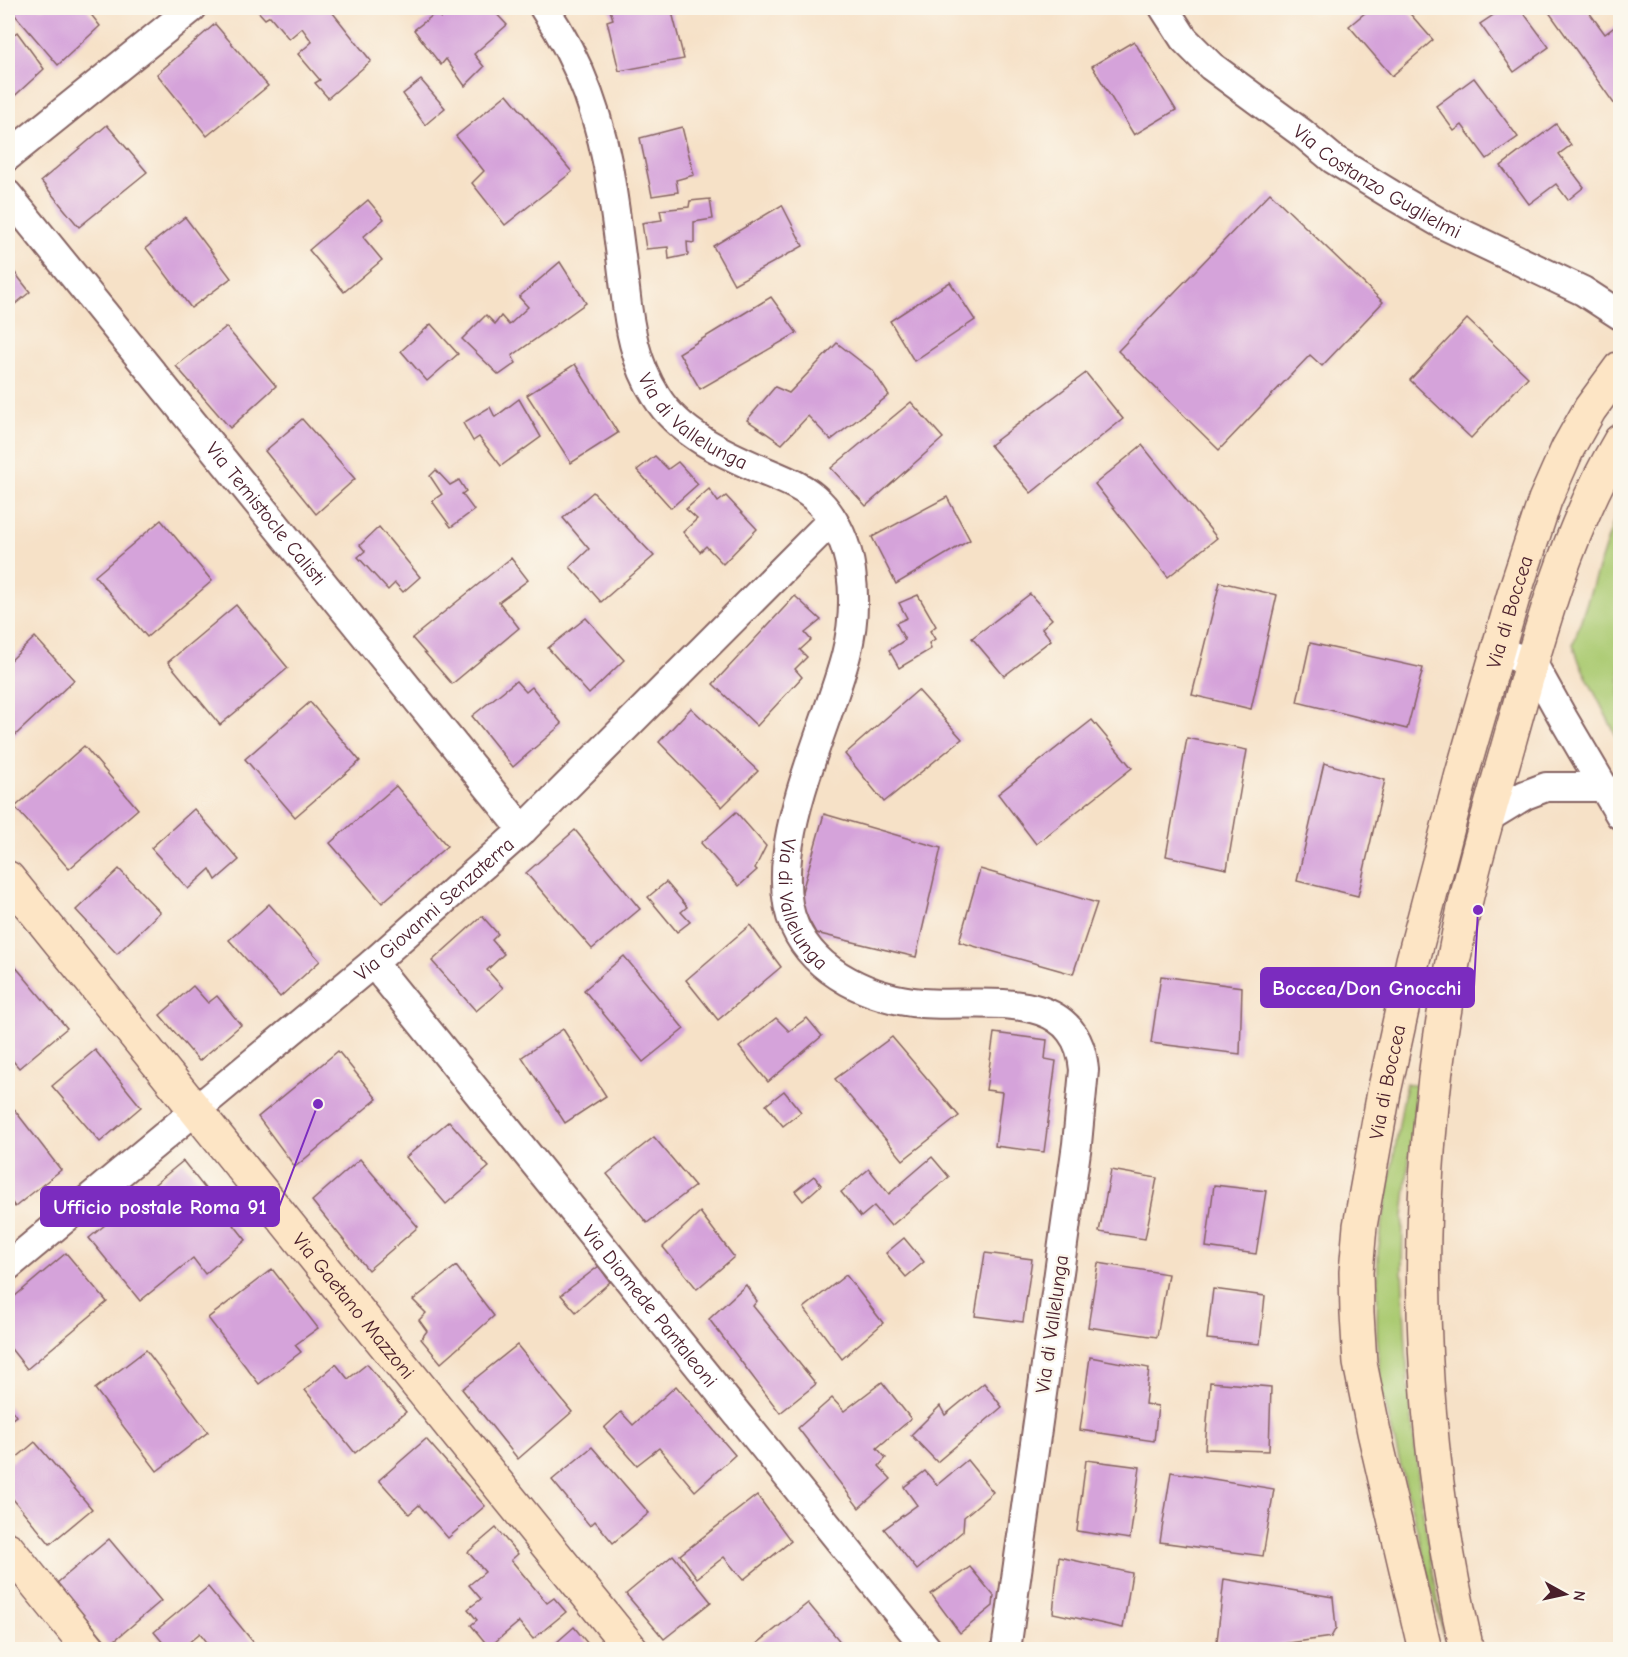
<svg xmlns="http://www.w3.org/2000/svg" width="1628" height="1657" font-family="'Comic Neue',sans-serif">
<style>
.green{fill:#aaca71;stroke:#7a744e;stroke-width:1.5}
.building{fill:#d5a3da}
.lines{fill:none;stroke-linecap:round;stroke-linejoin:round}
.street-casing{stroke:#866362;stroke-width:32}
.secondary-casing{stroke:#866362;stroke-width:36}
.street{stroke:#fff;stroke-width:28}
.secondary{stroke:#fde5c5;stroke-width:33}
.labels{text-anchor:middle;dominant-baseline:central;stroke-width:5;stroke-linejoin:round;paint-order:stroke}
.street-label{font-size:20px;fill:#4a1f2b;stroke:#fbf7ec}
.leader{fill:none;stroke:#7b2cbf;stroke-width:2}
.callout-dot{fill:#7b2cbf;stroke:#fbf7ec;stroke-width:2}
.callout{fill:#7b2cbf;stroke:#7b2cbf;stroke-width:2}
.callout-label{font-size:21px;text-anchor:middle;font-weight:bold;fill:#fff}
</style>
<rect width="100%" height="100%" fill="#fbf7ec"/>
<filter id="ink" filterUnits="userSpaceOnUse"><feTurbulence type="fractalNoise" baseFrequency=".0167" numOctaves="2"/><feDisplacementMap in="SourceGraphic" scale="12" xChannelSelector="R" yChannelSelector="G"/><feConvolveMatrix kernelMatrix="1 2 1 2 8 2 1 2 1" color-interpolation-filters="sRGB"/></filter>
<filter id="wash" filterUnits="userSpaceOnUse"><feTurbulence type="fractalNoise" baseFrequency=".008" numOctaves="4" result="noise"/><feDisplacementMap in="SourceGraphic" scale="24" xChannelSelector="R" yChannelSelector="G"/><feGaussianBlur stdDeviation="1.35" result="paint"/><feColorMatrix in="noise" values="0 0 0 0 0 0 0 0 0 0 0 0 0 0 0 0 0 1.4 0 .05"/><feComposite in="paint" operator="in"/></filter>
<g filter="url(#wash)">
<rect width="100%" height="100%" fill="#f6e1c7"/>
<!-- green -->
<g class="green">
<polygon points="1620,502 1620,739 1616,735 1580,664 1573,644"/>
<polygon points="1406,1083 1417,1086 1403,1217 1402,1272 1408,1382 1421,1500 1445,1640 1382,1392 1377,1334 1378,1251"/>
</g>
<g id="blocks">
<!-- building -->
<g class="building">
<polygon points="9,8 86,8 100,26 58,65"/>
<polygon points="255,8 329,8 371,61 328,98 315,83 320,80 298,54 312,42 302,28 289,39 270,16 265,19"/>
<polygon points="454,8 491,8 507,25 474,54 484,67 465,86 446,59 441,65 414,30 437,12 441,18"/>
<polygon points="624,8 671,8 684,59 619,71 607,21 613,19 610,10"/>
<polygon points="1371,8 1405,8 1433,40 1392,76 1349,26"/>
<polygon points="1504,8 1520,8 1549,47 1514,72 1480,24"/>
<polygon points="1546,8 1586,8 1605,34 1620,23 1620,101 1615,105"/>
<polygon points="215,24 268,86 207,136 157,74"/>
<polygon points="17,32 44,69 8,102 8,40"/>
<polygon points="1134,41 1176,110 1134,135 1092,66"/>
<polygon points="1474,78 1518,137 1487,159 1462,125 1454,131 1436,106"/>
<polygon points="421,80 445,108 425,125 403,94"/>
<polygon points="507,94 572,172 505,225 472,183 484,171 456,136"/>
<polygon points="1556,124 1571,145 1559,154 1584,187 1568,200 1556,184 1529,204 1501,166"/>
<polygon points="107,125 147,172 79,227 41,181"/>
<polygon points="682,127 694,175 676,180 678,192 652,196 640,138"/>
<polygon points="1270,193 1383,302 1322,366 1310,355 1219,450 1118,351"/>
<polygon points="710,199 713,219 694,222 694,243 687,242 688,255 669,259 668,247 646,249 642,223 662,220 660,210 689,207 690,201"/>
<polygon points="368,200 384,219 363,237 382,260 344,292 309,250"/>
<polygon points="782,205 803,246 734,284 713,246"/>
<polygon points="185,217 231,278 191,308 146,248"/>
<polygon points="560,262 586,303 512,356 516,363 499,375 462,339 486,315 495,324 501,316 509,325 528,307 519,297"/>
<polygon points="8,264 30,292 8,310"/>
<polygon points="950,282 975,320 914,361 890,321"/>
<polygon points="771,297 797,333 700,389 679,353"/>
<polygon points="1467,319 1528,377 1471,438 1410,380"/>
<polygon points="431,324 458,354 427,381 401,351"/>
<polygon points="226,327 276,386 230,428 176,366"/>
<polygon points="837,343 873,371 889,395 831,440 808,416 782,444 747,420 775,387 789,393"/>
<polygon points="575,364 618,433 571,463 527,395"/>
<polygon points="1086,373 1123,419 1031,493 990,445"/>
<polygon points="519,399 541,437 501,466 479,437 473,441 463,423 490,407 495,417"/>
<polygon points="911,402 943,438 866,506 831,468"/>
<polygon points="302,419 355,479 316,514 265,451"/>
<polygon points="1142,445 1217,538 1168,577 1095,484"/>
<polygon points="655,456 668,469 678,462 698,484 671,508 637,470"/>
<polygon points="436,470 450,485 459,480 466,491 462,494 474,510 451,527 432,501 442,494 430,476"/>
<polygon points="709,489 718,502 726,496 757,529 723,564 706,546 700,552 683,532 697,519 686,509"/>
<polygon points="593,492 654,556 601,602 570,567 589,549 563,518"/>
<polygon points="947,497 970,540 896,584 872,537"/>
<polygon points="161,520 212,581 147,637 95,576"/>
<polygon points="379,527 420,577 403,592 395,583 388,590 358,557 365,551 360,545"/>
<polygon points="511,558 528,580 499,602 519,628 452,684 412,638"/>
<polygon points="1220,582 1277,595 1251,709 1192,695"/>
<polygon points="1030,594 1052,619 1042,628 1051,640 1004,676 972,638"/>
<polygon points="918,595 936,626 930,631 935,639 929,643 931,649 899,668 889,650 905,640 896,623 907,618 899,603"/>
<polygon points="795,596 821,620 805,633 811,640 800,650 807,657 795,669 802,677 757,726 713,684"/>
<polygon points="236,605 288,668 220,725 168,662"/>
<polygon points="586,618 624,660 589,694 548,648"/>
<polygon points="35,637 74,680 8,742 8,663"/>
<polygon points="1310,643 1423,668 1407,729 1297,702"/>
<polygon points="516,681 526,692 532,687 562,724 513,767 472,716"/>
<polygon points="918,690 962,739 884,802 845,754"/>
<polygon points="310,702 360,761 295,817 245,759"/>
<polygon points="691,708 758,771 722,807 659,742"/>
<polygon points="1092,720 1132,768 1036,844 998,794"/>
<polygon points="1187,738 1247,750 1227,869 1166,856"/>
<polygon points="84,746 138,809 69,869 15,807"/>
<polygon points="1324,763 1385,780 1358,896 1297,881"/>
<polygon points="396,786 447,846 382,903 330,843"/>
<polygon points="194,809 239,860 216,880 210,869 188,889 151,848"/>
<polygon points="736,812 766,846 755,868 757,870 739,886 701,843"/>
<polygon points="824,814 941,848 916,957 816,933 799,902"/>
<polygon points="575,830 640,909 592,949 526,873"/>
<polygon points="119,869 160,912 117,954 76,910"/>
<polygon points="980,869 1097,903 1073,974 959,942"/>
<polygon points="666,882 687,907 681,912 690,922 677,932 648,897"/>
<polygon points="269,904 320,961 280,997 229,940"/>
<polygon points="482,916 498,934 492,940 504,954 487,970 503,988 476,1011 432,961"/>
<polygon points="750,925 781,967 718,1020 686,980"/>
<polygon points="624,956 684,1029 643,1062 584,990"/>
<polygon points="9,959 67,1028 19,1068 8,1055 8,961"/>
<polygon points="1161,976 1242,987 1240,1054 1151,1043"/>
<polygon points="193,986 208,1003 217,996 241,1025 199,1061 160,1015"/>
<polygon points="776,1018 789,1031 807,1018 822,1036 768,1082 739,1047"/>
<polygon points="563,1029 606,1096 565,1123 522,1057"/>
<polygon points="994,1033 1047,1040 1045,1059 1056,1061 1044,1152 995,1146 1002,1092 986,1090"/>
<polygon points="892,1037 959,1116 903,1160 835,1079"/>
<polygon points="95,1050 141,1107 100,1142 52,1086"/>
<polygon points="338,1051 377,1099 295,1167 258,1117"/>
<polygon points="784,1091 801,1112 783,1126 766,1105"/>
<polygon points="13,1108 61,1170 15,1207 8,1197 8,1112"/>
<polygon points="449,1121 489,1167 446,1204 406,1157"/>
<polygon points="654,1137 695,1186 647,1223 607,1174"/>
<polygon points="932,1157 949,1177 891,1226 874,1206 861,1217 841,1192 869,1169 889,1194"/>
<polygon points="360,1159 418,1227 368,1270 312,1201"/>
<polygon points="183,1161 246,1240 205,1274 193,1258 140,1301 89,1238"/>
<polygon points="1111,1170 1157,1178 1145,1239 1099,1232"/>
<polygon points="814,1176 821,1185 803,1201 795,1191"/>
<polygon points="1214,1185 1266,1191 1256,1254 1206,1247"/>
<polygon points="700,1212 734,1257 697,1289 663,1247"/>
<polygon points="904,1238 924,1262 906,1277 886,1253"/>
<polygon points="66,1253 107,1302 27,1369 8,1345 8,1302"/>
<polygon points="985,1253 1032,1259 1023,1322 975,1316"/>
<polygon points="1098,1263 1168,1274 1157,1337 1088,1327"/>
<polygon points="456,1266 494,1316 441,1363 421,1339 427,1331 419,1320 426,1313 413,1300"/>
<polygon points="599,1266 610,1282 576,1312 561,1295"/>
<polygon points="272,1269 318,1328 295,1345 301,1352 259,1384 208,1318"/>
<polygon points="846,1275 883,1323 842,1359 804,1308"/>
<polygon points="746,1285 757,1301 753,1306 816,1384 780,1413 709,1319"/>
<polygon points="1213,1289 1265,1296 1260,1344 1207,1339"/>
<polygon points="517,1345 572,1412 518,1459 462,1389"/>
<polygon points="146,1350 208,1432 157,1471 95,1389"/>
<polygon points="1090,1357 1149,1368 1145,1404 1158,1406 1154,1441 1080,1430"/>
<polygon points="336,1364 348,1379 367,1364 406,1412 355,1453 305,1390"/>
<polygon points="882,1382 911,1419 877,1448 886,1458 879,1466 891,1479 859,1508 798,1428 832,1398 844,1411"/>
<polygon points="1210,1382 1271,1387 1269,1451 1205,1449"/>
<polygon points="984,1383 1002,1407 937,1462 911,1435 940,1406 945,1415"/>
<polygon points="676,1386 735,1455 695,1491 659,1448 637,1465 604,1428 621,1412 633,1425"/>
<polygon points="8,1405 16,1416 8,1422"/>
<polygon points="426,1439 485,1506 448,1538 419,1505 409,1514 379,1480"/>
<polygon points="35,1442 92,1509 50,1544 8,1493 8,1465"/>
<polygon points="592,1447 649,1513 613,1543 595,1521 590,1526 552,1480"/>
<polygon points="967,1460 993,1492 964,1517 963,1531 917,1570 884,1529 917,1505 904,1487 925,1471 937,1485"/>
<polygon points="1086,1460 1140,1467 1130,1539 1077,1531"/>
<polygon points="1171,1472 1274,1489 1263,1556 1160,1542"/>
<polygon points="757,1495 791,1541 743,1580 724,1557 697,1578 680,1555"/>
<polygon points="496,1528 518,1554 511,1560 547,1603 554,1598 566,1612 533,1639 519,1622 489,1647 471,1625 477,1620 468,1609 481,1599 469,1585 485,1572 468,1552"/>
<polygon points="109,1539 161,1601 109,1645 57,1583"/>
<polygon points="673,1555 711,1602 664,1639 626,1594"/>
<polygon points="1059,1557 1132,1573 1123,1628 1053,1613"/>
<polygon points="970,1567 994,1596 993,1606 960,1633 931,1594"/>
<polygon points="1224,1579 1333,1597 1336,1628 1331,1637 1240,1650 1216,1650"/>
<polygon points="208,1587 254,1643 246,1650 213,1650 200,1633 180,1650 169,1650 154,1632"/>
<polygon points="808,1603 847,1650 749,1650"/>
<polygon points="574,1627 593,1650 548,1650"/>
</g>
</g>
</g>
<g filter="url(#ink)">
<use href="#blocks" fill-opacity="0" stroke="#866362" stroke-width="1.5"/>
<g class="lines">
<defs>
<g id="street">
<path id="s1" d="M544,8c38,56 59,116 68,183 5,32 9,65 13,98 4,37 10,74 31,107 23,38 69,58 108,75 19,8 41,16 55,31 17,17 29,45 32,69 4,28 2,57 -5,84 -19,75 -84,199 -51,272 21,47 78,72 127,76 58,5 155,-19 162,67l-7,74 -71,506"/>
<path id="s2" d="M1164,8l20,31 27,27 91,67 31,26 59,36 50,29 141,67 37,24"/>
<polyline points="8,156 192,8"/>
<path id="s3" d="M8,195l515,635"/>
<polyline points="1497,651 1532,662 1563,718 1620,815"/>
<polyline points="1489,817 1525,795 1546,787 1603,787"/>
<path id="s4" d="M373,963l555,687"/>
<path id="s5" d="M8,1266l365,-303 150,-133 309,-310"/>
</g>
<g id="secondary">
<path id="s6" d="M8,878l624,772"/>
<polyline points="8,1549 90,1650"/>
<path id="s7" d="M1425,1650l-51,-218 -14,-69 -3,-49 -1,-42 4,-46 24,-134 29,-132 49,-186 52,-180 31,-94 23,-52 22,-39 30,-41"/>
<path d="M1467,1650c-55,-237 -58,-480 -8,-718 13,-65 33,-129 51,-193 28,-101 56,-207 110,-298"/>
</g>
</defs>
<!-- street casing -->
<use href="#street" class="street-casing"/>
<!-- secondary casing -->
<use href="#secondary" class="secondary-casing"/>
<!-- street -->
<use href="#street" class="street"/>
<!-- secondary -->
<use href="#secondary" class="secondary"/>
</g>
</g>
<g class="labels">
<!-- street labels -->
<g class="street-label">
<text stroke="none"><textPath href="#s2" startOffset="278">Via Costanzo Guglielmi</textPath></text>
<text stroke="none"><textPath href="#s1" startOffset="453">Via di Vallelunga</textPath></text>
<text stroke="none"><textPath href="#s3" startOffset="410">Via Temistocle Calisti</textPath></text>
<text stroke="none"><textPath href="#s7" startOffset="1064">Via di Boccea</textPath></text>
<text stroke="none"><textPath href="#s1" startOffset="1029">Via di Vallelunga</textPath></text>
<text stroke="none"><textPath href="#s5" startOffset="556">Via Giovanni Senzaterra</textPath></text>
<text stroke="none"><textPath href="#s7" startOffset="578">Via di Boccea</textPath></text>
<text stroke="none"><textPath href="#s6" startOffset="550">Via Gaetano Mazzoni</textPath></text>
<text stroke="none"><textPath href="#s4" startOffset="441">Via Diomede Pantaleoni</textPath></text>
<text transform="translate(1052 1324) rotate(-82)">Via di Vallelunga</text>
</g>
</g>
<!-- callouts -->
<path class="leader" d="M1478 910L1474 987M318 1104L279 1207"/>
<g class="callout-dot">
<circle cx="1478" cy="910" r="6"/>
<circle cx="318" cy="1104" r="6"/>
</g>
<g class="callout">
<rect x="1261" y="968" width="213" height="39" rx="6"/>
<rect x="41" y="1187" width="238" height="39" rx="6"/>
</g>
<g class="callout-label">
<text x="1367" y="995">Boccea/Don Gnocchi</text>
<text x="160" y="1214">Ufficio postale Roma 91</text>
</g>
<!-- margin -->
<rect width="1628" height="1657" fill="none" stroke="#fbf7ec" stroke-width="30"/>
<!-- north arrow -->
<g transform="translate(1565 1594) rotate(98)" stroke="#fbf7ec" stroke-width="4.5" paint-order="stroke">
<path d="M0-4.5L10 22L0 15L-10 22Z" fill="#4a1f2b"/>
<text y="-9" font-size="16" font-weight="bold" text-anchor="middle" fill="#4a1f2b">N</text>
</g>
</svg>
